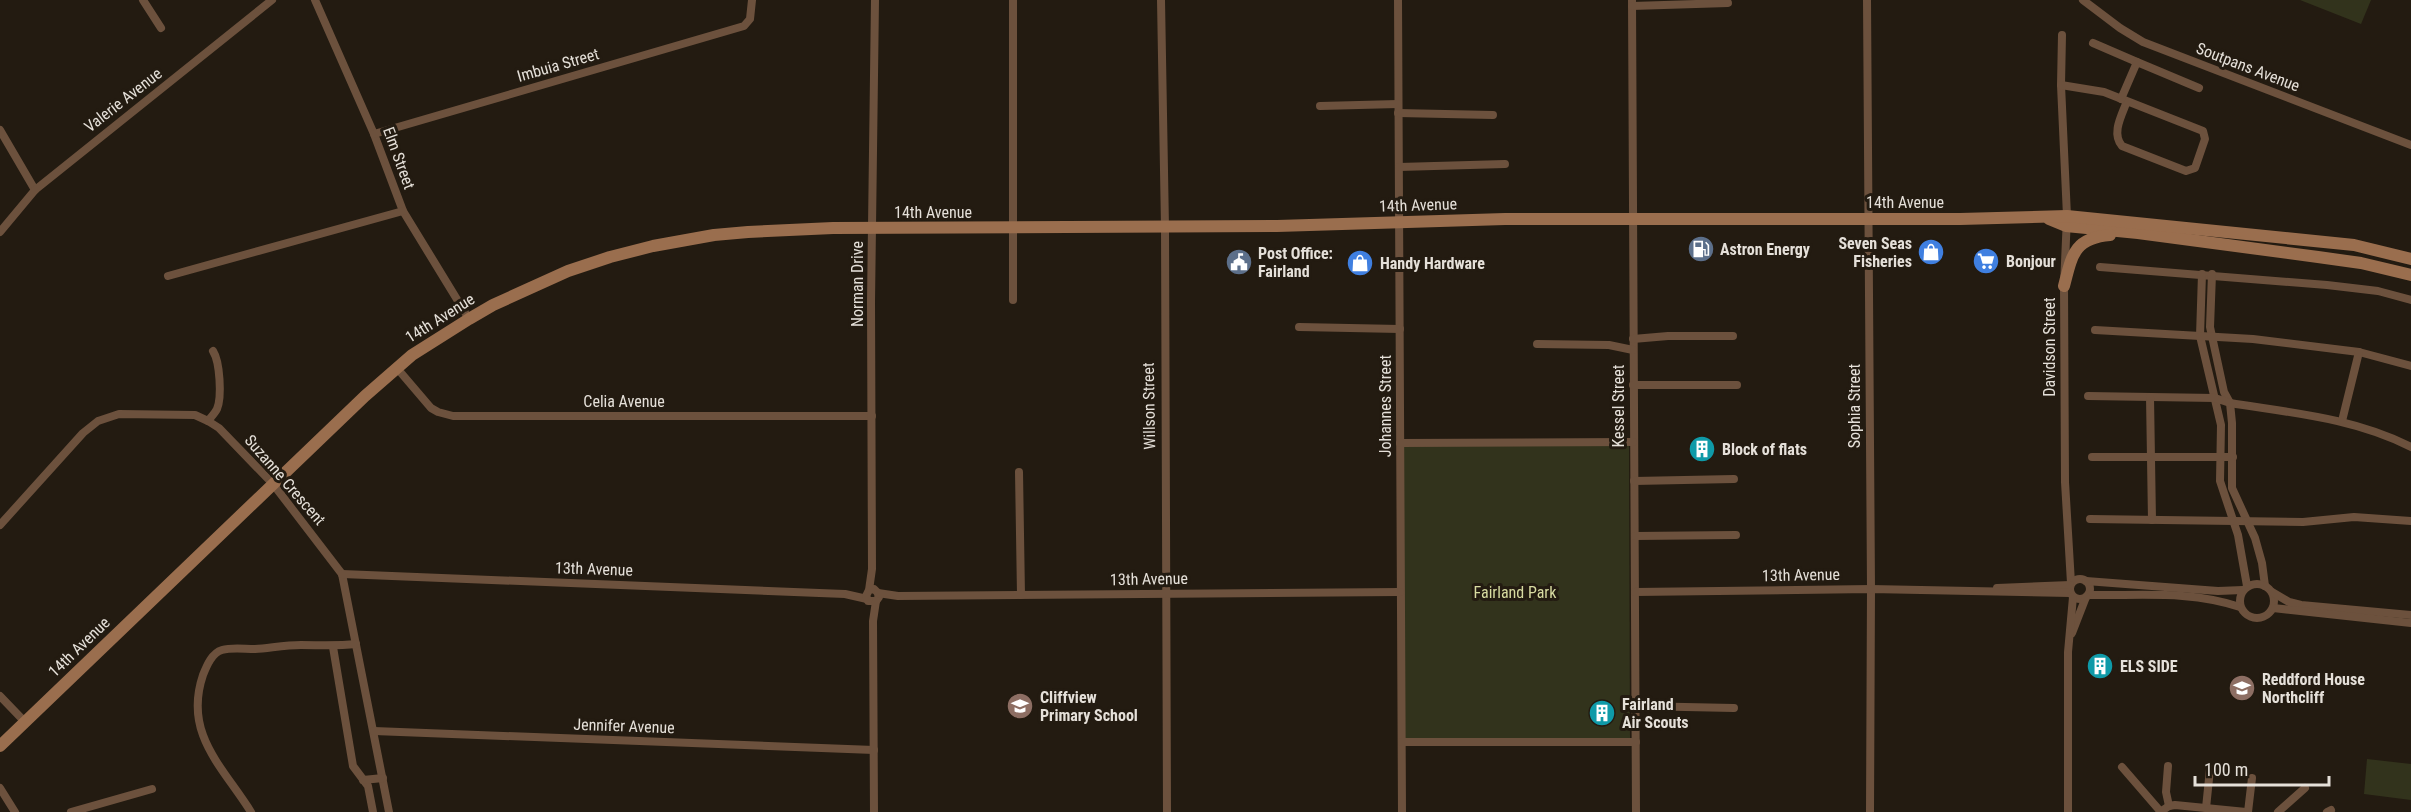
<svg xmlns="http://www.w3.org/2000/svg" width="2411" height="812" font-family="'Roboto Condensed',sans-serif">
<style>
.green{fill:#32331c}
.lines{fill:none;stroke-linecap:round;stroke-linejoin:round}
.minor{stroke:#6c513d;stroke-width:8}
.secondary{stroke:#9a6e4e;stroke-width:12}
.labels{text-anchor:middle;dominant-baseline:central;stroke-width:6;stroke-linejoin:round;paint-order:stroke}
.street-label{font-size:16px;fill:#e5e0d9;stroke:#231b11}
.poi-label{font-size:16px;font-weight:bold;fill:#e5e0d9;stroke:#231b11;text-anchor:start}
.park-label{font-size:16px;fill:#d8dba1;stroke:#231b11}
</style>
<rect width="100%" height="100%" fill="#231b11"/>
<!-- green -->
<g class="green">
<polygon points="2300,0 2371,0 2361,24"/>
<polygon points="1629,443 1630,742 1401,739 1399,445"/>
<polygon points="2367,759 2411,764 2411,800 2364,794"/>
</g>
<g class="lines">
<!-- minor -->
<g class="minor">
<polyline points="143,0 161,28"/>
<polyline points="315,0 374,134 403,211 469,319"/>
<polyline points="1161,0 1165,227 1167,812"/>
<polyline points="1398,0 1402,812"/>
<polyline points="1632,0 1636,812"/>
<polyline points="1867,0 1871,589 1870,812"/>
<polyline points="2083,0 2120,28 2143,42 2411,145"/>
<polyline points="1632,6 1728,3"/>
<polyline points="2062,35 2061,85 2067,216 2064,286 2065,482 2071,583"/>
<polyline points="2093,43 2137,62"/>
<path d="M2061,85l43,7 99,39 2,8 -10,29 -9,3 -64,-25c-11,-13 0,-31 5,-45"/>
<polyline points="2121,99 2137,62 2199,88"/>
<polyline points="1320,106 1398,104"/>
<polyline points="1398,113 1493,115"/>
<polyline points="0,130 35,190"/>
<polyline points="374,134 744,26 750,19 752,0"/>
<polyline points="1399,167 1505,164"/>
<polyline points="0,232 35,190 272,0"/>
<polyline points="2100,267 2327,285 2378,291 2411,300"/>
<polyline points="2202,274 2200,336 2221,425 2220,481 2238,535 2247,586"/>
<polyline points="2212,274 2210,327 2224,392 2230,403 2232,423 2232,488 2255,538 2262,563 2265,586"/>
<polyline points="168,276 403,211"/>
<polyline points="1013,300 1013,0"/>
<polyline points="1299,327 1400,329"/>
<polyline points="2095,330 2253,339 2359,352 2411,366"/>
<polyline points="1633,339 1668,336 1733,336"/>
<polyline points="1537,344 1609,345 1633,350"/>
<polyline points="396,367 431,408 438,412 453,416 872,416"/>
<polyline points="1633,385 1737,385"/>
<path d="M2088,396l127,2 15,5c62,10 124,15 181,44"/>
<polyline points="2150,397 2152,520"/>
<path d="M208,421c3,-4 7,-8 9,-12 5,-12 3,-47 -4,-58"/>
<polyline points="2342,421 2359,352"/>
<polyline points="1400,443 1633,442"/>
<polyline points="2092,457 2233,457"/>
<polyline points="1019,472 1021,595"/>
<polyline points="1634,481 1734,479"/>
<polyline points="2090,519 2303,522 2354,517 2411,521"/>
<polyline points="0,525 83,433 98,421 119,414 195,415 208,421 219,428 273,484 342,574 389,812"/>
<polyline points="1635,536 1736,535"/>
<polyline points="342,574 845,594 867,599"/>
<circle cx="2080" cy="589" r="10"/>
<polyline points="2086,581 2218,591 2243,590"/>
<circle cx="2257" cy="601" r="17"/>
<polyline points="1997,588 2070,585"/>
<polyline points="869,590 874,589 878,593 879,597 876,601 868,601 866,596 869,590 872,569 871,302 875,0"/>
<polyline points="1635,592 1871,589 2070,593"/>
<polyline points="2272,592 2289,602 2301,605 2411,615"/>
<polyline points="878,593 898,596 1400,592"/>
<path d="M2088,595c52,1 102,-5 152,12"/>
<polyline points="2273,608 2411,623"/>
<polyline points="2072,633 2086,597"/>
<polyline points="333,647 353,766 368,786 373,812"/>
<polyline points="0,696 25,722"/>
<polyline points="1636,706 1734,708"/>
<polyline points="374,731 874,750"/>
<polyline points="1402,742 1636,742"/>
<polyline points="2168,766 2166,792 2169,806"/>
<polyline points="2122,767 2161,812"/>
<polyline points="363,780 383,778"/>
<polyline points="0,788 15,812"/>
<polyline points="2206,808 2210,769"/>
<polyline points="71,812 152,789"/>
<path d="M251,812c-28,-45 -68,-78 -48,-137 4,-10 9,-22 19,-25 10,-3 22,-1 33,-1 15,-1 30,-4 46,-4 19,0 36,1 55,-1"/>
<polyline points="874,812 873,621 876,601"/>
<polyline points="2068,812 2068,652 2073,597"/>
<polyline points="2160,812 2169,806 2175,805 2246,812"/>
<polyline points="2248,812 2252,778"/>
<polyline points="2278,812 2305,788"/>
<polyline points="2327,812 2331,810"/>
</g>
<!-- secondary -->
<g class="secondary">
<polyline points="2049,219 2066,226 2138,233 2318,257 2361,263 2411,275"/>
<path d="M2064,286c8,-31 10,-48 46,-51"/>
<polyline points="0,746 365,396 412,355 469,319 493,305 568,271 610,257 653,246 714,235 748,232 833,228 1277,226 1505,219 1960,219 2067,216 2354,245 2411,259"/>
</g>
</g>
<!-- icons -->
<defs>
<symbol id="fuel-disc" viewBox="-11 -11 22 22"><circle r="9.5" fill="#5c6f8a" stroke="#231b11"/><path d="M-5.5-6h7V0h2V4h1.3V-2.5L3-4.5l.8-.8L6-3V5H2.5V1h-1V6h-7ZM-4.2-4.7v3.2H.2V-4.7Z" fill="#fff"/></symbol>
<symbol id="shop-disc" viewBox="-11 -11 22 22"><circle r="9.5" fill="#3f7fe0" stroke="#231b11"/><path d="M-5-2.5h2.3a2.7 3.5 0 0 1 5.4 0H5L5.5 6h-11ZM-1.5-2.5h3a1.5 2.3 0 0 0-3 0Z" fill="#fff"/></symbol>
<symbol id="supermarket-disc" viewBox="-11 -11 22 22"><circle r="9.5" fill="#3f7fe0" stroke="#231b11"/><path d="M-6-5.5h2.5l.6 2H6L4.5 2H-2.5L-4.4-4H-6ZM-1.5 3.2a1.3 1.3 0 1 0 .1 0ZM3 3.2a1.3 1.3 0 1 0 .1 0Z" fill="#fff"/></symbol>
<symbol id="civic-disc" viewBox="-11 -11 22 22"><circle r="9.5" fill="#5c6f8a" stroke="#231b11"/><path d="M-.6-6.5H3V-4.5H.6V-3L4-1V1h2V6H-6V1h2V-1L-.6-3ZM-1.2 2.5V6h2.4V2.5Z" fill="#fff"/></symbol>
<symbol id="building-disc" viewBox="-11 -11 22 22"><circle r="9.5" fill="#0f9aa8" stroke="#231b11"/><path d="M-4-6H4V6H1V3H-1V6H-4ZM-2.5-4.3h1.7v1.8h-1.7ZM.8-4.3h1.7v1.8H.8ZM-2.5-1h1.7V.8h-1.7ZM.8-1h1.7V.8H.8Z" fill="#fff"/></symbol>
<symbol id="school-disc" viewBox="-11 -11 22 22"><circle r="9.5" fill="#8d6e63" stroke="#231b11"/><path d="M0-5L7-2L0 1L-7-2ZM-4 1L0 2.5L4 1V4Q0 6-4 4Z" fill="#fff"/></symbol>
</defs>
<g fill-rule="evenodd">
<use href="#fuel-disc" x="1686" y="234" width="30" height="30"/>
<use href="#shop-disc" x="1916" y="237" width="30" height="30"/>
<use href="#supermarket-disc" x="1971" y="246" width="30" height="30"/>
<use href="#civic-disc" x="1224" y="247" width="30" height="30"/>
<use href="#shop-disc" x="1345" y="248" width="30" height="30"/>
<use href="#building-disc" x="1687" y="434" width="30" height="30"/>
<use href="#building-disc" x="2085" y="651" width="30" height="30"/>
<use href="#school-disc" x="2227" y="673" width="30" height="30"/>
<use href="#school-disc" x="1005" y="691" width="30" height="30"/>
<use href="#building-disc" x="1587" y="698" width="30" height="30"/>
</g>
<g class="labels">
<!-- street labels -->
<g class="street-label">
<text transform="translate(558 65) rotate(-16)">Imbuia Street</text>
<text transform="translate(2248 67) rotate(21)">Soutpans Avenue</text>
<text transform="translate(123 100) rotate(-38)">Valerie Avenue</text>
<text transform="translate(399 158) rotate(70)">Elm Street</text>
<text x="1905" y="202">14th Avenue</text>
<text transform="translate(1418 205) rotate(-2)">14th Avenue</text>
<text x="933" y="212">14th Avenue</text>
<text transform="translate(857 284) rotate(-90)">Norman Drive</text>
<text transform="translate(440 318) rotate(-32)">14th Avenue</text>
<text transform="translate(2049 347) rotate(-90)">Davidson Street</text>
<text x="624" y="401">Celia Avenue</text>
<text transform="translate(1149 406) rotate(-91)">Willson Street</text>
<text transform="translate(1385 406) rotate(-90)">Johannes Street</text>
<text transform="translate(1618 406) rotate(-90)">Kessel Street</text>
<text transform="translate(1854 406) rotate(-90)">Sophia Street</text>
<text transform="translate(285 480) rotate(49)">Suzanne Crescent</text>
<text transform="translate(594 569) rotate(2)">13th Avenue</text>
<text transform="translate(1801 575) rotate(-1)">13th Avenue</text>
<text transform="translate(1149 579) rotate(-1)">13th Avenue</text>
<text transform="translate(79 647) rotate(-44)">14th Avenue</text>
<text transform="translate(624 726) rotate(2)">Jennifer Avenue</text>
</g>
<!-- poi labels -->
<g class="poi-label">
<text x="1912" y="243" text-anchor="end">Seven Seas<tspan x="1912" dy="18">Fisheries</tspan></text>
<text x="1720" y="249">Astron Energy</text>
<text x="1258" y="253">Post Office:<tspan x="1258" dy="18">Fairland</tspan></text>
<text x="2006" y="261">Bonjour</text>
<text x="1380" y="263">Handy Hardware</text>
<text x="1722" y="449">Block of flats</text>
<text x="2120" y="666">ELS SIDE</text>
<text x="2262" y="679">Reddford House<tspan x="2262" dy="18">Northcliff</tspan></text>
<text x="1040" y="697">Cliffview<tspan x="1040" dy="18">Primary School</tspan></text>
<text x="1622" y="704">Fairland<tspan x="1622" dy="18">Air Scouts</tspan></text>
</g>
<!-- park labels -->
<g class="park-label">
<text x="1515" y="592">Fairland Park</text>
</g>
</g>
<!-- scale -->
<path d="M2195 776v9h134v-9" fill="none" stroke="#e5e0d9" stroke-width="3"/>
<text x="2204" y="776" font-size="18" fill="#e5e0d9" stroke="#231b11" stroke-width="4.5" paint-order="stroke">100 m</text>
</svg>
